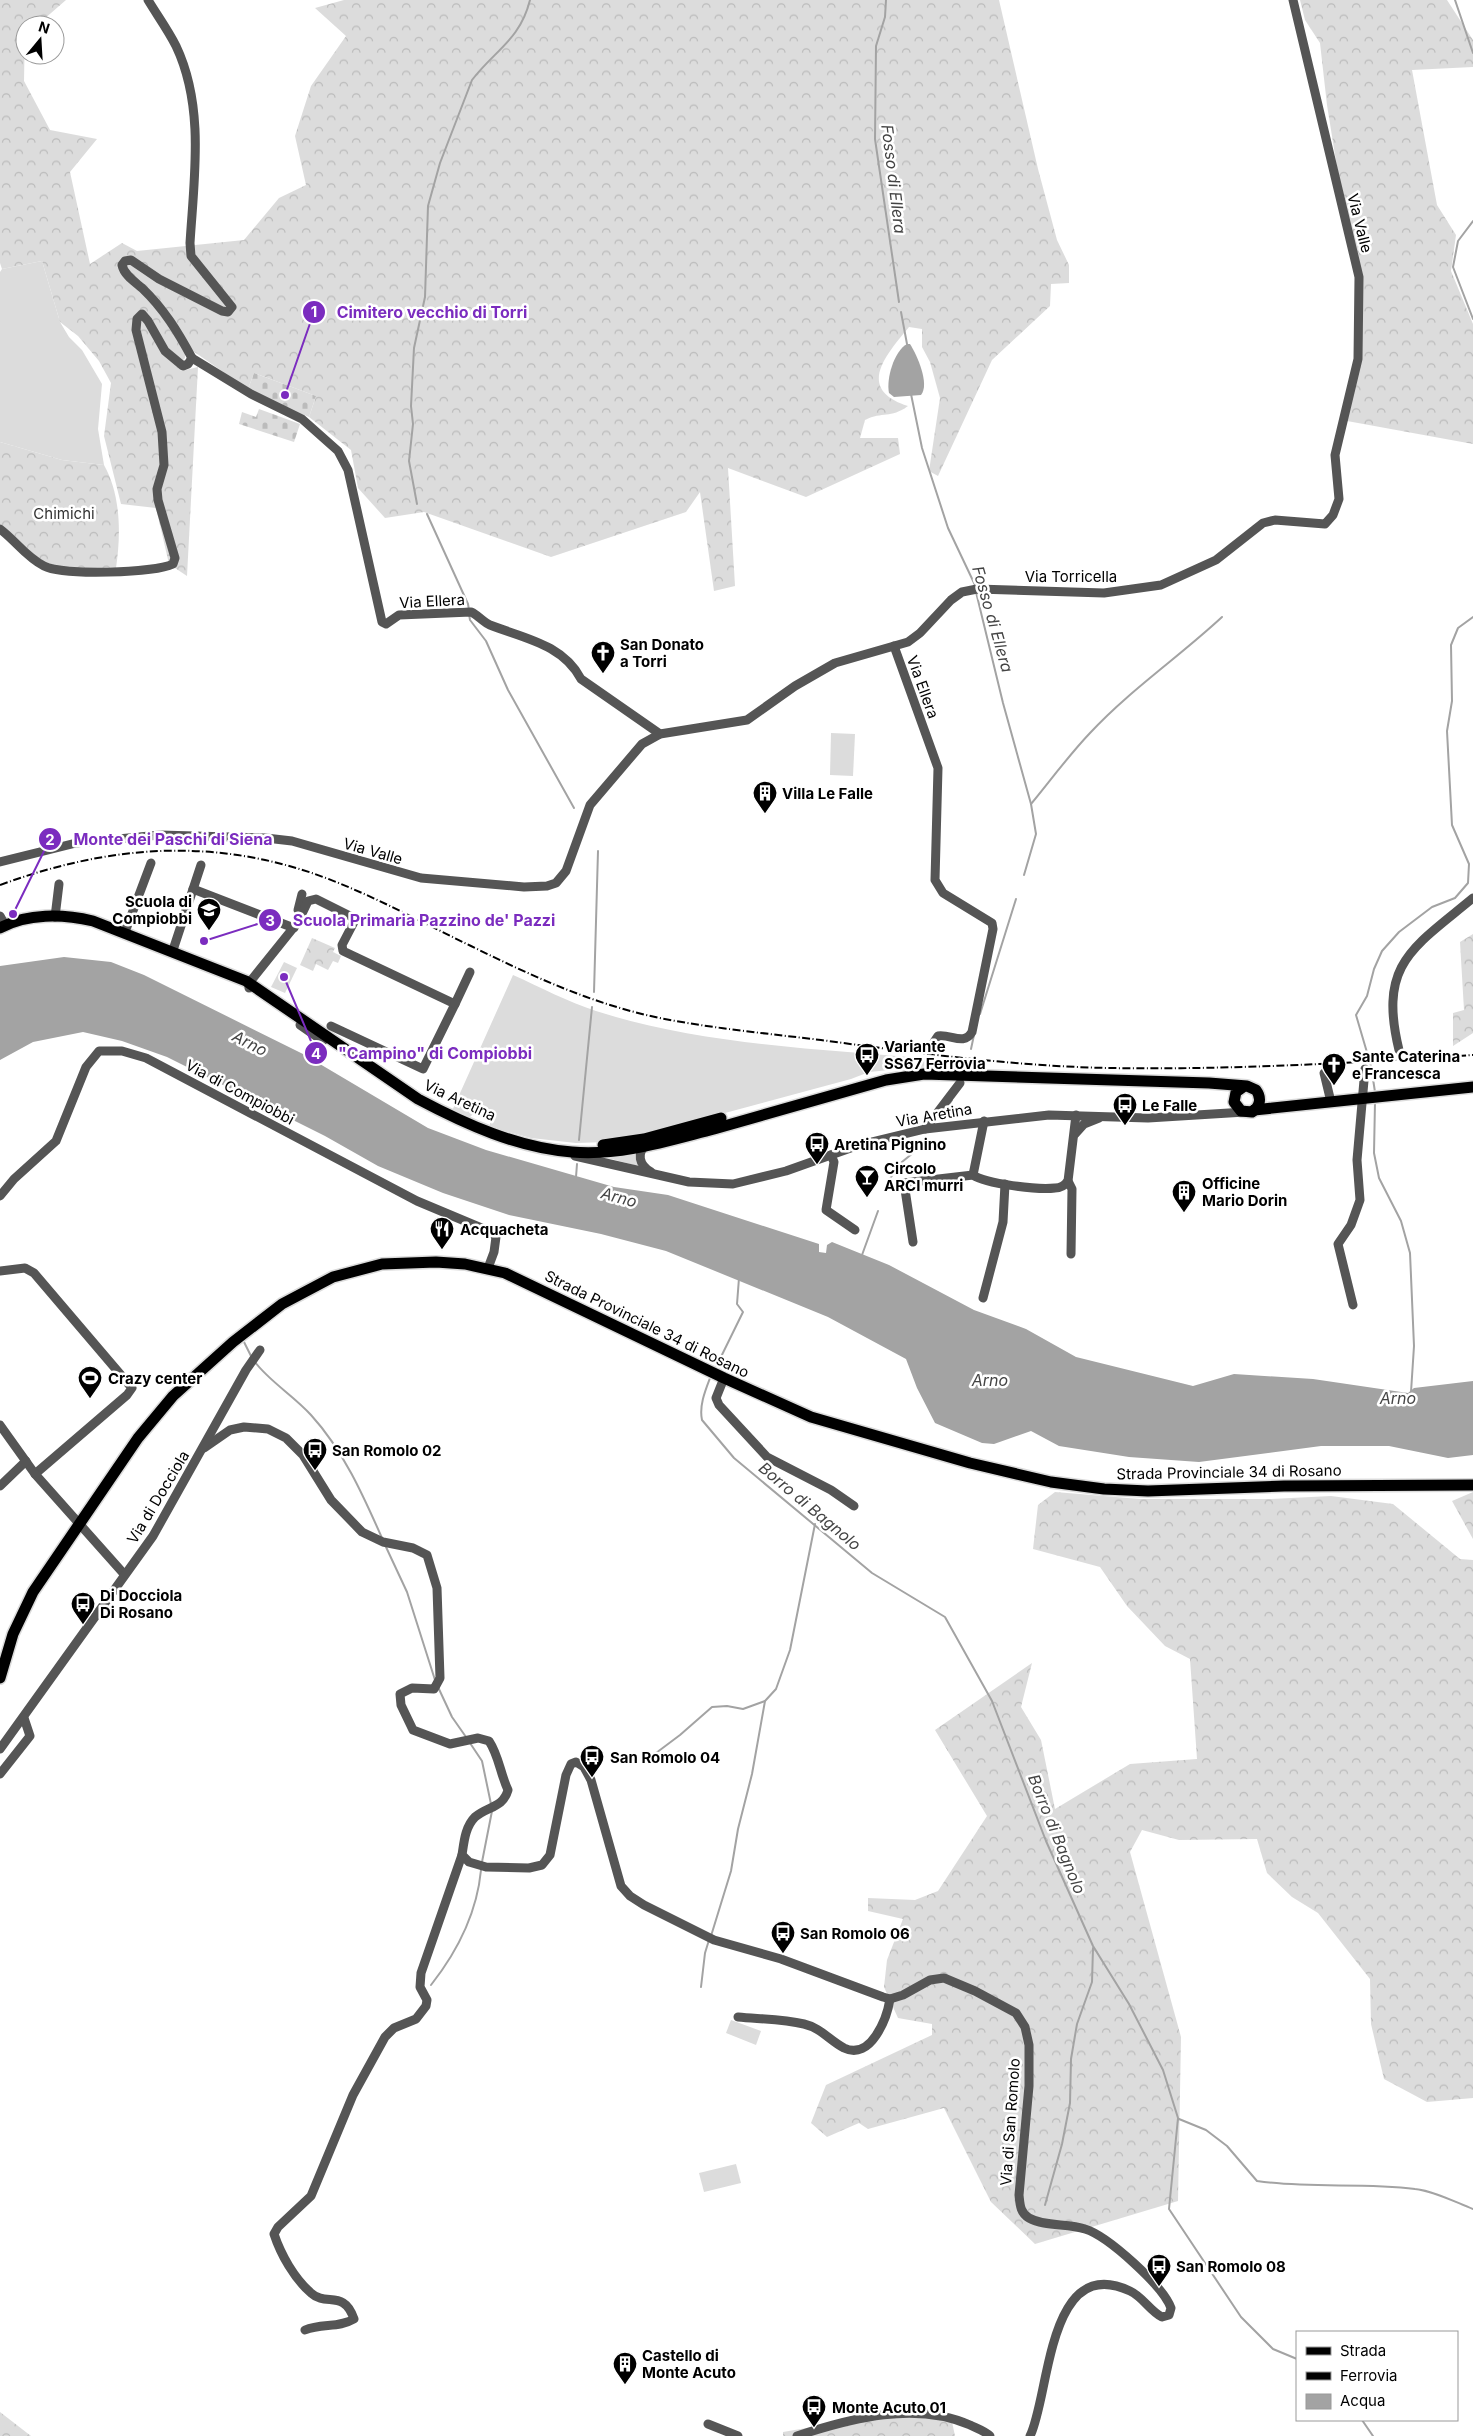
<svg xmlns="http://www.w3.org/2000/svg" width="1473" height="2436" font-family="Inter,sans-serif">
<style>
.grass{fill:#dcdcdc}
.forest{fill:url(#forest-crowns)}
.cemetery{fill:url(#cemetery-stones)}
.water{fill:#a3a3a3}
.lines{fill:none;stroke-linecap:round;stroke-linejoin:round}
.stream{stroke:#a3a3a3;stroke-width:2}
.major-casing{stroke:#dbdbdb;stroke-width:14}
.minor{stroke:#555;stroke-width:9}
.major{stroke:#000;stroke-width:11}
.rail{stroke:#000;stroke-width:2;stroke-dasharray:8 2.5 1 2.5;stroke-linecap:butt}
.labels{text-anchor:middle;dominant-baseline:central;stroke-width:5;stroke-linejoin:round;paint-order:stroke}
.street-label{font-size:15px;fill:#000;stroke:#fff}
.park-label{font-size:15px;fill:#333;stroke:#fff}
.poi-label{font-size:15px;font-weight:bold;fill:#000;stroke:#fff;text-anchor:start}
.water-label{font-size:16px;font-style:italic;fill:#444;stroke:#fff}
.leader{fill:none;stroke:#7b2cbf;stroke-width:2}
.callout-dot{fill:#7b2cbf;stroke:#fff;stroke-width:2}
.mark-label{font-size:15px;text-anchor:middle;font-weight:bold;fill:#fff}
.callout-label{font-size:16px;text-anchor:middle;font-weight:bold;fill:#7b2cbf;stroke:#fff;stroke-width:5;stroke-linejoin:round;paint-order:stroke}
</style>
<defs>
<pattern id="forest-crowns" width="20" height="18" patternUnits="userSpaceOnUse" patternTransform="scale(1.25)"><rect width="20" height="18" fill="#dcdcdc"/><path d="M2 6a3 3 0 1 1 6 0M12 15a3 3 0 1 1 6 0" fill="none" stroke="#bbb"/></pattern>
<pattern id="cemetery-stones" width="16" height="16" patternUnits="userSpaceOnUse" patternTransform="scale(1.25)"><rect width="16" height="16" fill="#dcdcdc"/><path d="M2 7V4a2 2 0 0 1 4 0v3zM10 15v-3a2 2 0 0 1 4 0v3z" fill="#bbb"/></pattern>
</defs>
<rect width="100%" height="100%" fill="#fff"/>
<!-- grass -->
<g class="grass">
<polygon points="42,261 60,322 69,337 82,350 102,384 98,429 104,465 62,460 0,442 0,272 2,269"/>
<polygon points="831,733 855,734 853,776 830,775"/>
<polygon points="284,962 297,968 285,993 271,987"/>
<path d="M513,975c27,12 55,27 83,36 105,34 226,38 336,48l-1,7 -62,6 -18,7 -193,52 -51,11 -31,1 -45,-5 -41,-11v-5l-17,-8 -4,4 -17,-7z"/>
<polygon points="637,1152 638,1166 600,1156"/>
<polygon points="731,2020 761,2031 756,2045 726,2033"/>
<polygon points="736,2164 741,2183 704,2192 699,2173"/>
</g>
<!-- forest -->
<g class="forest">
<path d="M0,0h66l-23,20 -15,2v3h-3l-1,56 26,49 47,9 -27,33 20,92 32,-21 15,8 107,-11 35,-42 27,-13 -11,-49 16,-50 35,-50 -31,-28 29,-8h655l39,169 19,71 12,25v18l-18,1 -1,22 -58,54 -54,116 -9,-5 11,-73 -10,-36 -8,-15v-18l-13,-2c-23,28 -54,62 -1,79 -18,13 -25,5 -43,14l-5,18h38l2,16 -94,43 -78,-29 7,118 -21,5 -14,-99 -14,20 -135,45 -127,-45 -39,6 -27,-30 -7,-38 -42,-33 7,-21 -62,-23 -6,16 -58,-40h-5v9l-7,7 3,6 17,-4 -11,209 -18,-12 -13,-56 -35,-4 -17,-68 7,-53 -12,-22 -21,-25 -18,-14 -18,-61 -40,8 -2,-6z"/>
<polygon points="1300,0 1447,0 1473,40 1473,67 1412,70 1437,205 1456,235 1451,271 1473,324 1473,444 1347,421 1362,323 1327,105 1320,43 1305,20"/>
<path d="M0,442l62,18 42,5c17,30 17,70 12,103 -31,3 -63,4 -89,-17 -10,-8 -17,-19 -27,-27z"/>
<polygon points="1473,934 1473,1033 1453,1046 1453,1013 1464,1010 1460,942"/>
<polygon points="312,938 335,948 333,952 341,956 338,963 333,961 328,970 316,964 313,971 300,965"/>
<polygon points="1055,1492 1140,1499 1271,1499 1331,1496 1393,1504 1460,1559 1473,1560 1473,2098 1427,2102 1384,2079 1371,2024 1370,1979 1318,1913 1292,1897 1267,1873 1257,1839 1179,1840 1142,1830 1130,1852 1181,2037 1178,2201 1035,2244 991,2202 944,2108 868,2129 859,2123 827,2137 811,2123 826,2085 932,2035 932,2024 898,2018 884,1987 887,1960 903,1919 868,1911 868,1898 915,1900 938,1891 987,1816 935,1730 1032,1663 1021,1707 1041,1740 1055,1809 1130,1764 1197,1759 1190,1659 1165,1646 1127,1606 1100,1567 1033,1549 1038,1505"/>
<polygon points="1473,1492 1473,1539 1452,1501"/>
<polygon points="906,2411 951,2417 955,2436 783,2436 783,2432"/>
<polygon points="0,2412 31,2436 0,2436"/>
</g>
<!-- cemetery -->
<g class="cemetery">
<polygon points="254,373 316,396 309,417 259,397 248,389"/>
<polygon points="259,409 300,424 294,442 239,424 242,412 256,417"/>
</g>
<!-- water -->
<g class="water">
<path d="M907,344h3c7,11 20,40 11,51l-27,2 -5,-4c-3,-14 5,-42 18,-49z"/>
<polygon points="64,957 111,962 144,975 303,1054 428,1128 486,1150 614,1187 668,1195 819,1244 819,1252 826,1253 827,1245 832,1242 889,1265 974,1310 1026,1329 1076,1357 1193,1386 1234,1374 1313,1379 1408,1393 1414,1388 1473,1381 1473,1455 1448,1458 1389,1446 1321,1446 1199,1462 1129,1457 1059,1446 1031,1431 994,1444 982,1443 935,1423 917,1388 906,1359 828,1317 666,1251 601,1234 509,1215 443,1193 378,1166 325,1136 167,1057 122,1041 83,1032 33,1042 0,1060 0,966"/>
</g>
<g class="lines">
<!-- stream -->
<g class="stream">
<polyline points="886,0 885,17 876,46 875,139 899,302"/>
<polyline points="1455,0 1473,53"/>
<polyline points="1473,221 1458,241 1453,267 1473,319"/>
<polyline points="901,312 907,344"/>
<polyline points="911,394 922,448 948,528 975,585"/>
<path d="M417,504l-8,-43 4,-37 -2,-18 3,-58 11,-51 3,-91 12,-43 32,-83c23,-30 48,-40 58,-80"/>
<polyline points="427,514 468,604 469,610"/>
<polyline points="976,592 1003,703 1031,804 1036,834 1024,875"/>
<polyline points="469,614 470,620 486,641 508,690 574,808"/>
<path d="M1031,804c19,-23 38,-49 59,-71 40,-43 89,-76 132,-116"/>
<polyline points="594,992 598,851"/>
<polyline points="980,1014 1016,899"/>
<polyline points="971,1049 974,1035"/>
<polyline points="1375,1092 1371,1066 1356,1015 1367,996 1374,969 1382,951 1399,932 1432,907 1455,898 1468,883 1469,864 1452,825 1447,731 1452,701 1451,645 1458,628 1473,617"/>
<polyline points="1375,1102 1374,1153 1379,1178 1401,1221 1410,1253 1414,1346 1411,1392"/>
<polyline points="948,1106 952,1100"/>
<polyline points="579,1140 592,1007"/>
<polyline points="576,1177 577,1164"/>
<polyline points="889,1181 897,1166 913,1153"/>
<polyline points="862,1255 878,1211"/>
<polyline points="243,1340 251,1356"/>
<path d="M255,1362c14,19 39,34 56,53 32,35 52,80 71,123"/>
<polyline points="716,1367 743,1312 737,1304 739,1278"/>
<path d="M710,1378c-5,13 -11,28 -8,42l32,38 138,115 73,44 47,84 54,140 47,105 36,58 34,66 15,48 -9,91 72,108 32,32 24,10"/>
<polyline points="386,1547 407,1592 435,1680"/>
<polyline points="438,1687 452,1717 466,1737"/>
<polyline points="470,1743 482,1761 491,1804"/>
<polyline points="656,1753 680,1735 712,1707 727,1706 743,1709 765,1701"/>
<polyline points="482,1862 492,1811"/>
<polyline points="711,1936 731,1871 738,1829 752,1774 765,1701 776,1689 790,1650 815,1524"/>
<path d="M431,1985c26,-33 46,-73 50,-115"/>
<polyline points="701,1987 705,1953 709,1940"/>
<path d="M1179,2119l27,11 21,16 30,35c52,8 105,1 158,8 19,2 40,13 58,20"/>
<polyline points="1045,2205 1062,2144 1070,2103 1071,2059 1077,2024 1092,1982 1093,1948"/>
<polyline points="1362,2420 1373,2436"/>
</g>
<defs>
<g id="major">
<path d="M0,928c27,-15 63,-14 93,-7l153,60 172,118c47,25 100,49 154,53 49,4 95,-11 142,-23 57,-16 114,-32 172,-49l38,-6 285,9 38,3 9,4c6,8 4,17 -4,22l-11,-1 -7,-9 2,-10 7,-5"/>
<polyline points="1254,1110 1473,1087"/>
<polyline points="603,1145 644,1139 721,1118"/>
<polyline points="0,1678 13,1634 33,1592 138,1438 173,1396 233,1342 282,1304 333,1277 382,1264 436,1262 465,1264 505,1273 724,1378 811,1417 970,1463 1051,1482 1104,1489 1148,1491 1284,1486 1473,1485"/>
</g>
</defs>
<!-- major casing -->
<use href="#major" class="major-casing"/>
<!-- minor -->
<g class="minor">
<path d="M148,0c9,15 20,30 28,46 29,61 18,132 14,197l1,13 41,51 -4,5 -6,-1 -63,-32 -28,-19 -6,1 -3,4c2,10 13,17 20,23 22,21 36,44 50,70"/>
<path d="M192,358l59,36 51,25 36,32 10,19 34,152 4,2 13,-9 72,-3c7,3 12,10 19,13 33,13 73,19 91,54l79,55"/>
<path d="M0,529c16,12 26,28 44,37 19,10 110,7 129,-2l2,-6 -17,-58 -1,-11 7,-24 -2,-33 -26,-102 1,-11 5,-5 6,7 17,30 18,15 5,-2 4,-6"/>
<path d="M894,646l44,122 -3,112 8,13 49,30 1,6 -21,103c-8,14 -21,2 -34,4l-4,6"/>
<polyline points="0,862 76,843 160,835 266,838 292,841 421,878 524,887 547,886 556,883 566,871 590,805 642,744 660,734 747,720 795,686 835,663 908,642 920,633 951,600 962,592 977,589 1104,593 1161,585 1216,560 1263,523 1275,520 1325,524 1333,515 1339,499 1335,455 1358,359 1359,277 1293,0"/>
<polyline points="193,889 294,928"/>
<polyline points="298,910 302,894"/>
<polyline points="0,916 5,925"/>
<polyline points="55,917 59,884"/>
<polyline points="125,932 151,863"/>
<polyline points="173,950 201,865"/>
<polyline points="249,988 249,983 298,922 308,901 316,899 354,918 354,922 342,945 343,951 455,1004 423,1069 331,1026"/>
<polyline points="455,1004 470,972"/>
<polyline points="300,1025 323,1041"/>
<path d="M1399,1050c-21,-87 14,-102 74,-152"/>
<polyline points="1324,1073 1331,1102"/>
<polyline points="925,1129 960,1083"/>
<polyline points="1075,1134 1084,1124 1099,1118"/>
<path d="M647,1144c-11,9 -8,21 4,28"/>
<polyline points="831,1155 834,1162 826,1210 855,1230"/>
<polyline points="575,1156 689,1182 733,1184 786,1171 859,1145 925,1129 1049,1115 1148,1118 1245,1112"/>
<polyline points="973,1175 984,1121"/>
<polyline points="0,1196 14,1179 56,1141 86,1067 99,1051 122,1051 146,1058 417,1201 491,1232 496,1237 494,1252 488,1268"/>
<path d="M913,1242l-9,-59 69,-8c13,9 65,15 82,13 5,0 10,-3 13,-7"/>
<polyline points="1071,1254 1072,1189 1068,1181 1076,1115"/>
<polyline points="0,1271 25,1268 34,1273 132,1388 127,1395 35,1474"/>
<polyline points="983,1298 1003,1222 1005,1184"/>
<polyline points="1353,1305 1338,1244 1351,1225 1360,1200 1357,1160 1365,1069"/>
<polyline points="724,1378 716,1398 719,1405 767,1457 831,1490 854,1506"/>
<polyline points="0,1425 35,1474 124,1574"/>
<path d="M204,1448l26,-18 14,-3 24,2 18,9 17,17 28,45 31,32 21,10 30,6 14,7 10,33 3,90 -6,11 -22,-1 -12,6 1,11 12,25 37,14 28,-6 11,3c10,15 11,32 19,49 -5,18 -20,16 -33,27 -10,10 -11,25 -13,38l7,7 17,5 43,1 13,-3 8,-10 16,-80 5,-11 5,-2 8,5 7,13 30,106 9,10 14,9 70,35 67,19 102,38 7,2 13,-4 27,-15 14,-2 31,13 41,22 9,14 4,18v41l-10,109c1,9 1,18 10,23 16,9 39,5 56,11 23,7 78,57 86,79l-2,7 -7,2c-12,-6 -19,-20 -32,-26 -83,-39 -80,105 -100,145"/>
<polyline points="0,1486 26,1461"/>
<polyline points="0,1749 153,1536 246,1370 260,1350"/>
<polyline points="0,1774 30,1736 24,1718"/>
<path d="M738,2017c22,2 45,2 66,7 17,4 25,16 40,24 27,13 43,-30 46,-49"/>
<path d="M305,2330c16,-7 34,-2 49,-11 -10,-30 -28,-12 -43,-26 -17,-15 -30,-38 -37,-59l4,-7 33,-31 42,-101 32,-58 9,-9 22,-9 10,-13 1,-6 -7,-13 1,-14 41,-118"/>
<polyline points="708,2424 738,2436"/>
<path d="M797,2436c54,-18 119,-35 173,-11 6,3 15,6 20,11"/>
</g>
<!-- major -->
<use href="#major" class="major"/>
<!-- rail -->
<path class="rail" d="M0,885c104,-38 205,-48 312,-12 55,19 107,48 159,73 65,32 128,61 199,74 50,9 101,14 151,20 96,13 191,26 287,28 122,2 244,-5 365,-13"/>
</g>
<!-- icons -->
<defs>
<symbol id="church-pin" viewBox="-11 -11 22 30"><path d="M0 17L-7.5 6A9.5 9.5 0 1 1 7.5 6Z" fill="#000" stroke="#fff"/><path d="M-1.2-6h2.4v3.5h3.3v2.4h-3.3V6h-2.4V-.1h-3.3v-2.4h3.3Z" fill="#fff"/></symbol>
<symbol id="building-pin" viewBox="-11 -11 22 30"><path d="M0 17L-7.5 6A9.5 9.5 0 1 1 7.5 6Z" fill="#000" stroke="#fff"/><path d="M-4-6H4V6H1V3H-1V6H-4ZM-2.5-4.3h1.7v1.8h-1.7ZM.8-4.3h1.7v1.8H.8ZM-2.5-1h1.7V.8h-1.7ZM.8-1h1.7V.8H.8Z" fill="#fff"/></symbol>
<symbol id="school-pin" viewBox="-11 -11 22 30"><path d="M0 17L-7.5 6A9.5 9.5 0 1 1 7.5 6Z" fill="#000" stroke="#fff"/><path d="M0-5L7-2L0 1L-7-2ZM-4 1L0 2.5L4 1V4Q0 6-4 4Z" fill="#fff"/></symbol>
<symbol id="bus-pin" viewBox="-11 -11 22 30"><path d="M0 17L-7.5 6A9.5 9.5 0 1 1 7.5 6Z" fill="#000" stroke="#fff"/><path d="M-5-6H5V4H4V6H2V4H-2V6H-4V4H-5ZM-3.5-4V0h7V-4ZM-3.5 1.2v1.5H-2V1.2ZM2 1.2v1.5H3.5V1.2Z" fill="#fff"/></symbol>
<symbol id="bar-pin" viewBox="-11 -11 22 30"><path d="M0 17L-7.5 6A9.5 9.5 0 1 1 7.5 6Z" fill="#000" stroke="#fff"/><path d="M-6-5H6L.8 .8V4.5H3.5V6h-7V4.5H-.8V.8Z" fill="#fff"/></symbol>
<symbol id="restaurant-pin" viewBox="-11 -11 22 30"><path d="M0 17L-7.5 6A9.5 9.5 0 1 1 7.5 6Z" fill="#000" stroke="#fff"/><path d="M-5-6h1v4h1v-4h1v4h1v-4h1v5L-1.5 .5V6h-2V.5L-5-1ZM5-6V6H3V1.5H1.5Q1.5-4 5-6Z" fill="#fff"/></symbol>
<symbol id="stadium-pin" viewBox="-11 -11 22 30"><path d="M0 17L-7.5 6A9.5 9.5 0 1 1 7.5 6Z" fill="#000" stroke="#fff"/><path d="M0-5a6.5 5 0 1 0 0 10a6.5 5 0 1 0 0-10ZM-3.5-1.8h7v3.6h-7Z" fill="#fff"/></symbol>
</defs>
<g fill-rule="evenodd">
<use href="#church-pin" x="589" y="639" width="28" height="38"/>
<use href="#building-pin" x="751" y="779" width="28" height="38"/>
<use href="#school-pin" x="195" y="896" width="28" height="38"/>
<use href="#bus-pin" x="853" y="1041" width="28" height="38"/>
<use href="#church-pin" x="1320" y="1051" width="28" height="38"/>
<use href="#bus-pin" x="1111" y="1091" width="28" height="38"/>
<use href="#bus-pin" x="803" y="1130" width="28" height="38"/>
<use href="#bar-pin" x="853" y="1163" width="28" height="38"/>
<use href="#building-pin" x="1170" y="1178" width="28" height="38"/>
<use href="#restaurant-pin" x="428" y="1215" width="28" height="38"/>
<use href="#stadium-pin" x="76" y="1364" width="28" height="38"/>
<use href="#bus-pin" x="301" y="1436" width="28" height="38"/>
<use href="#bus-pin" x="69" y="1590" width="28" height="38"/>
<use href="#bus-pin" x="578" y="1743" width="28" height="38"/>
<use href="#bus-pin" x="769" y="1919" width="28" height="38"/>
<use href="#bus-pin" x="1145" y="2252" width="28" height="38"/>
<use href="#building-pin" x="611" y="2350" width="28" height="38"/>
<use href="#bus-pin" x="800" y="2393" width="28" height="38"/>
</g>
<g class="labels">
<!-- street labels -->
<g class="street-label">
<text transform="translate(1360 223) rotate(76)">Via Valle</text>
<text x="1071" y="576">Via Torricella</text>
<text transform="translate(432 601) rotate(-3)">Via Ellera</text>
<text transform="translate(923 687) rotate(70)">Via Ellera</text>
<text transform="translate(373 851) rotate(16)">Via Valle</text>
<text transform="translate(240 1092) rotate(28)">Via di Compiobbi</text>
<text transform="translate(460 1100) rotate(25)">Via Aretina</text>
<text transform="translate(934 1115) rotate(-10)">Via Aretina</text>
<text transform="translate(647 1324) rotate(26)">Strada Provinciale 34 di Rosano</text>
<text transform="translate(1229 1472) rotate(-1)">Strada Provinciale 34 di Rosano</text>
<text transform="translate(158 1497) rotate(-59)">Via di Docciola</text>
<text transform="translate(1010 2122) rotate(-86)">Via di San Romolo</text>
</g>
<!-- park labels -->
<g class="park-label">
<text x="64" y="513">Chimichi</text>
</g>
<!-- poi labels -->
<g class="poi-label">
<text x="620" y="644">San Donato<tspan x="620" dy="17">a Torri</tspan></text>
<text x="782" y="793">Villa Le Falle</text>
<text x="192" y="901" text-anchor="end">Scuola di<tspan x="192" dy="17">Compiobbi</tspan></text>
<text x="884" y="1046">Variante<tspan x="884" dy="17">SS67 Ferrovia</tspan></text>
<text x="1352" y="1056">Sante Caterina<tspan x="1352" dy="17">e Francesca</tspan></text>
<text x="1142" y="1105">Le Falle</text>
<text x="834" y="1144">Aretina Pignino</text>
<text x="884" y="1168">Circolo<tspan x="884" dy="17">ARCI murri</tspan></text>
<text x="1202" y="1183">Officine<tspan x="1202" dy="17">Mario Dorin</tspan></text>
<text x="460" y="1229">Acquacheta</text>
<text x="108" y="1378">Crazy center</text>
<text x="332" y="1450">San Romolo 02</text>
<text x="100" y="1595">Di Docciola<tspan x="100" dy="17">Di Rosano</tspan></text>
<text x="610" y="1757">San Romolo 04</text>
<text x="800" y="1933">San Romolo 06</text>
<text x="1176" y="2266">San Romolo 08</text>
<text x="642" y="2355">Castello di<tspan x="642" dy="17">Monte Acuto</tspan></text>
<text x="832" y="2407">Monte Acuto 01</text>
</g>
<!-- water labels -->
<g class="water-label">
<text transform="translate(894 179) rotate(83)">Fosso di Ellera</text>
<text transform="translate(993 619) rotate(74)">Fosso di Ellera</text>
<text transform="translate(250 1043) rotate(27)">Arno</text>
<text transform="translate(619 1197) rotate(15)">Arno</text>
<text x="990" y="1380">Arno</text>
<text x="1398" y="1398">Arno</text>
<text transform="translate(810 1506) rotate(40)">Borro di Bagnolo</text>
<text transform="translate(1057 1834) rotate(68)">Borro di Bagnolo</text>
</g>
</g>
<!-- callouts -->
<path class="leader" d="M285 395L314 312M13 914L50 839M204 941L270 920M284 977L316 1053"/>
<g class="callout-dot">
<circle cx="285" cy="395" r="5"/>
<circle cx="13" cy="914" r="5"/>
<circle cx="204" cy="941" r="5"/>
<circle cx="284" cy="977" r="5"/>
<circle cx="314" cy="312" r="12"/>
<circle cx="50" cy="839" r="12"/>
<circle cx="270" cy="920" r="12"/>
<circle cx="316" cy="1053" r="12"/>
</g>
<g class="mark-label">
<text x="314" y="317">1</text>
<text x="50" y="845">2</text>
<text x="270" y="926">3</text>
<text x="316" y="1059">4</text>
</g>
<g class="callout-label">
<text x="432" y="318">Cimitero vecchio di Torri</text>
<text x="173" y="845">Monte dei Paschi di Siena</text>
<text x="424" y="926">Scuola Primaria Pazzino de' Pazzi</text>
<text x="435" y="1059">"Campino" di Compiobbi</text>
</g>
<!-- legend -->
<rect x="1296" y="2331" width="162" height="90" fill="#ffffff" stroke="#999999"/>
<rect x="1306" y="2347" width="25" height="8" fill="#000000" stroke="#999999"/>
<text x="1340" y="2356" font-size="15" fill="#000000">Strada</text>
<rect x="1306" y="2372" width="25" height="8" fill="#000000" stroke="#999999"/>
<text x="1340" y="2381" font-size="15" fill="#000000">Ferrovia</text>
<rect x="1306" y="2394" width="25" height="15" fill="#a3a3a3" stroke="#999999"/>
<text x="1340" y="2406" font-size="15" fill="#000000">Acqua</text>
<!-- north arrow -->
<g transform="translate(40 40) rotate(18)"><circle r="24" fill="#ffffff" stroke="#999999"/>
<path d="M0-4L9 19L0 12L-9 19Z" fill="#000000"/>
<text y="-8" font-size="14" font-weight="bold" text-anchor="middle" fill="#000000">N</text>
</g>
</svg>
